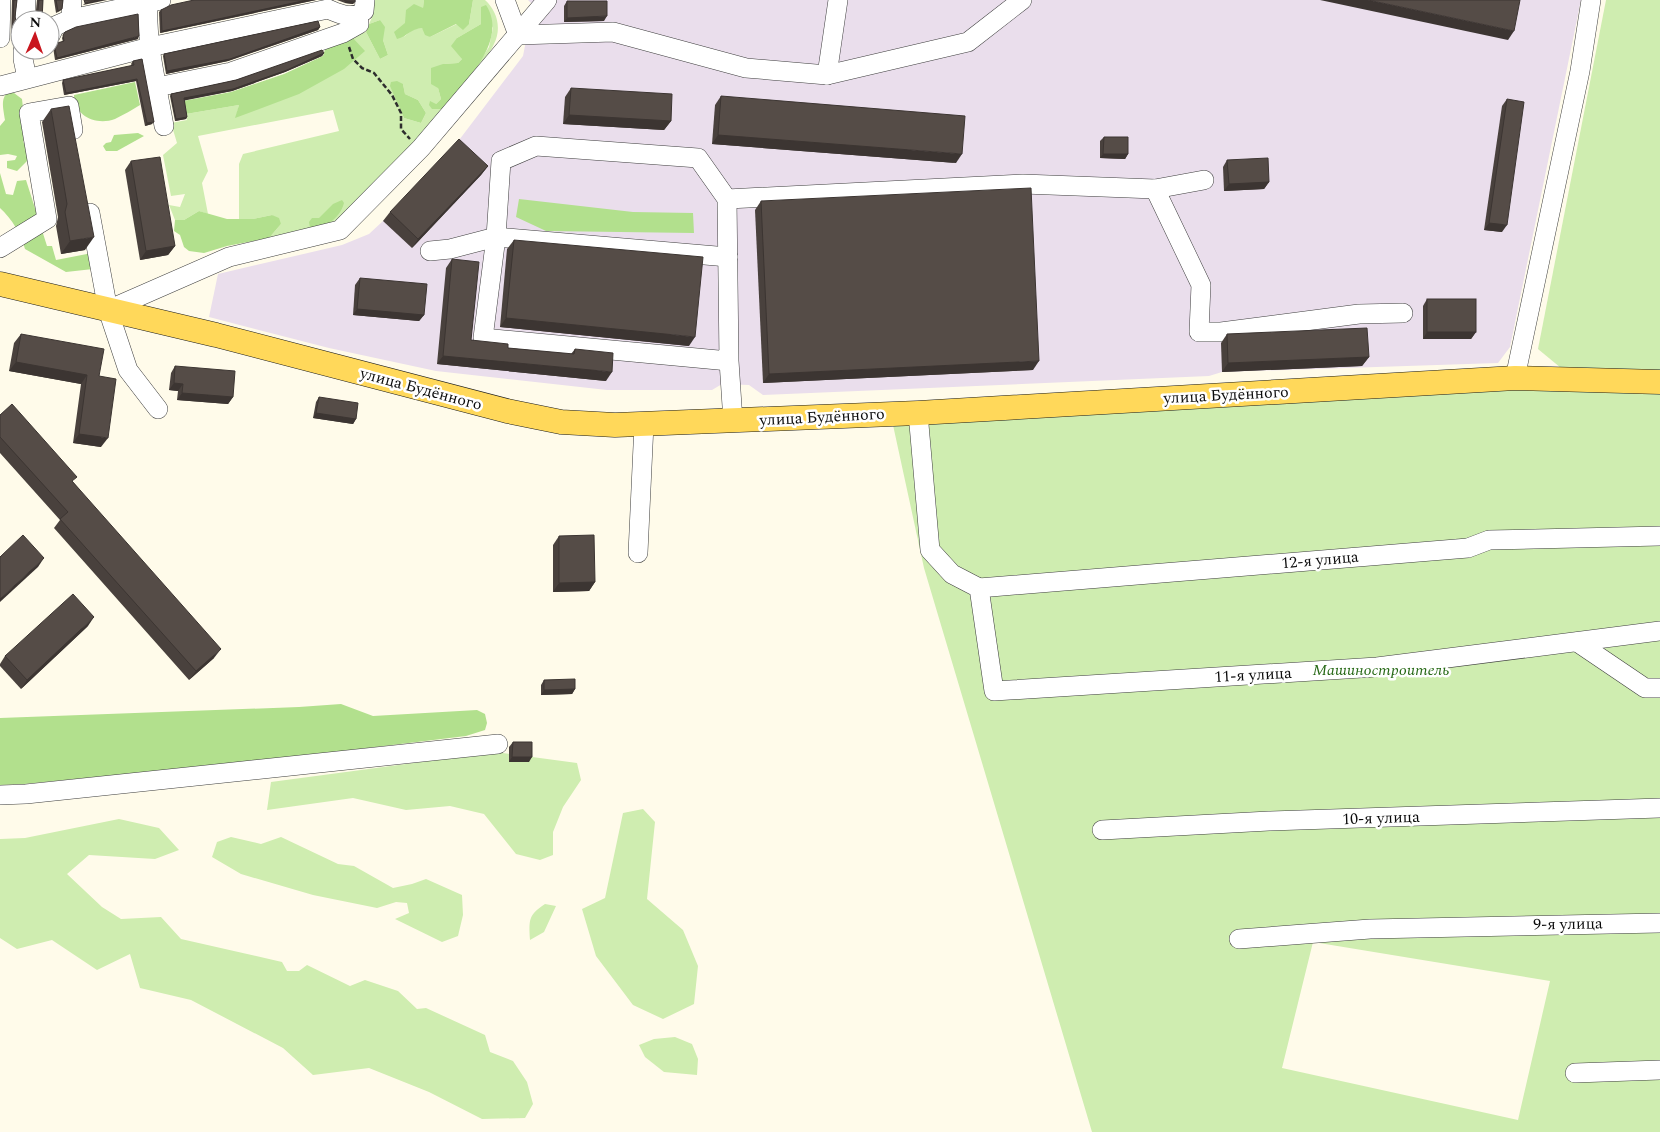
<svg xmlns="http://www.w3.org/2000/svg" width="1660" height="1132" font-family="Spectral,serif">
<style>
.industrial{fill:#eadeec}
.green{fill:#cfedb0;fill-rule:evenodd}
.forest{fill:#b2e08d}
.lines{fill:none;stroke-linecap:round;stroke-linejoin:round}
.minor-casing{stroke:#3e3e3e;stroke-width:20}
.major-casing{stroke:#1c1c1c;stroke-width:25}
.path{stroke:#2d2d2d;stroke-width:2.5;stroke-dasharray:5 2.5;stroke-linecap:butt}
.minor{stroke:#fff;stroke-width:19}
.major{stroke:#ffd85a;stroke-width:24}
.wall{fill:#49413d}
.shaded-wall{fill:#3c3532}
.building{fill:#554c47;stroke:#3c3532}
.labels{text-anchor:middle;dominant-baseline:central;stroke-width:5;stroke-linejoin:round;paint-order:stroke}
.street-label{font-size:16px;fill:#0b0b0b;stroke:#fff}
.park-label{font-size:16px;font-style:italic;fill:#276916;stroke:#fff}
</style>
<rect width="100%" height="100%" fill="#fffbea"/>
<!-- industrial -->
<polygon class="industrial" points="528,0 1581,0 1510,347 1498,363 1222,372 1209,376 763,395 749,385 722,384 712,390 607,390 436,371 329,348 209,317 218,274 342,245 369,234 383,221 453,148 523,56 533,5"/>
<!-- green -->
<g class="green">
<path d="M373,0h51l-1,9 -19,28 9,-8 9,-1 8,9 27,-13h12l4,-24h12c12,11 17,28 9,44 -4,10 -15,20 -22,29l17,-26 4,-19 -12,-21v17l-24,14 5,21 -4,4 -15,1 -5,24 3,11 -5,5 8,5 -31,38 -76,77 -68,14 12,-14 -9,-9 -19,4h-14v-55l4,-10 96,-23 -6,-21 -135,26 10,35 -6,12 6,31 -9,-3 -15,9h-9l-6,-15 11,2 5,-13 -14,2 -8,-41 14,-12 -6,-20 16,-3 -1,-6 53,-9 -3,12 115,-81 15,-4 14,27 8,-4 -5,-15 -3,-20 -11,4 4,-9zM403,84l2,10 13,6 8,13 -5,10 -17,-5 -6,-14z"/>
<polygon points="1606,0 1660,0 1660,370 1561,368 1538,349"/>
<path d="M1510,381l150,5v746h-568l-168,-564 -31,-143zM1313,942l237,39 -32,139 -236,-52z"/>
<polygon points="496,752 577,763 581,780 563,807 553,832 553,855 540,860 516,854 484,814 450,806 406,810 353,798 267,810 271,782"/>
<polygon points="643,809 655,822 647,899 683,930 698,966 694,1004 663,1019 633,1005 596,956 582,909 605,898 623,813"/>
<polygon points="119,819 159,828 179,850 155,859 89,855 67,874 102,907 121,919 161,917 181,939 282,962 287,971 299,971 307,965 350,986 365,980 398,991 417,1009 426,1008 485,1035 490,1052 513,1061 527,1082 533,1104 525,1118 482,1119 429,1092 369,1068 313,1075 283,1048 191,1000 140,988 130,954 97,970 52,940 17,949 0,938 0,839 25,838"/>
<polygon points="231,837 261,844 281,837 338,864 354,866 393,888 412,884 426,879 462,895 463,915 458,936 442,942 395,919 409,913 407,903 396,902 377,908 313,895 241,874 212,857 217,842"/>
<path d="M545,904l11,2 -12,26 -14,8c-1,-20 -2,-25 15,-36z"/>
<polygon points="675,1037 692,1044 698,1059 697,1075 664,1072 645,1057 639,1045 654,1039"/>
</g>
<!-- forest -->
<g class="forest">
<path d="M424,0h49l-4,24 -6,6 -7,-6 -26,13 -5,-2 -3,-7c-12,1 -14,8 -25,11l-3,-7 11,-9 1,-13 8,-6 9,4z"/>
<path d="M486,5c23,35 -21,77 -42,104h-12l-3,-4 1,-4 6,3 5,-5 -3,-11 -7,-4v-16l12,-4 15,-1 4,-4 -11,-13 6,-8 24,-14v-17z"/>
<polygon points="380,20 385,27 383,40 388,55 380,59 366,32 369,24"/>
<polygon points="351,36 365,51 344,69 299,94 235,118 239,105 186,114 183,101 231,92 284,74 323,56 327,43"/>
<polygon points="397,81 403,84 405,94 418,100 426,113 421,123 404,118 390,86 391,82"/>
<path d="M135,82l5,23c-8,5 -17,10 -25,14 -19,7 -41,-3 -41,-24z"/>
<path d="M10,90l12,9 4,37 -3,6 7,6v10l-13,13 -10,-3v-7l8,-1 2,-4 -9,-2 -8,1v-29l5,-6c-2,-14 -5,-22 5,-30z"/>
<polygon points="138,133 144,136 117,151 106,151 103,146 106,143 111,142 114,135"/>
<path d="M0,173l6,21 7,1 4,-14 9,-1 21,66h5l4,14 36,-7 1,16 -27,3 -41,-23c-4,-15 -13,-30 -25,-41z"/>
<polygon points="519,199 633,212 693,213 694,233 546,231 516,217"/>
<path d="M342,200l2,3c-4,15 -18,25 -34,25l-1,-6 3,-4h7l14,-14z"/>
<polygon points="199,211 227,219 253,219 272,215 279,218 281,224 269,238 227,246 204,253 189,251 184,247 180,235 174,231 175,220 184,220"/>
<polygon points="341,704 373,716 477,710 485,714 487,723 485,730 466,736 261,761 24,784 0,785 0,718 299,707"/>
</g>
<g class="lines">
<defs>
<g id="minor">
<polyline points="72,0 71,19 161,0"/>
<polyline points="505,0 518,35 613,32 746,68 827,75 968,42 1022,0"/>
<path d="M148,3c-2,41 9,82 16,123"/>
<polyline points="25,20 26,0"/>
<polyline points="50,36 55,26 71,19"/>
<polyline points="0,38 1,0"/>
<polyline points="23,50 23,59 27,78"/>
<polyline points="827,75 838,0"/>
<path d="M0,86l150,-39 178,-38c12,5 24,11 36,2l1,-11"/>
<polyline points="157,87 231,72 343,33 359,24 358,15"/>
<polyline points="1155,189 1201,285 1199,332 1221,332 1359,314 1403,313"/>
<polyline points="727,199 1023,184 1155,189 1204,180"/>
<polyline points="90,213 108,310 128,370 158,409"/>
<polyline points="0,248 47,219 29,113 69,106 73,130"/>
<polyline points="430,251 450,249 496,237 728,257"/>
<polyline points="108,310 229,257 340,230 421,148 547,0"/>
<polyline points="729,361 483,338 496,237 501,161 536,146 698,158 727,199 729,361 733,421"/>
<polyline points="1515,378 1580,71 1591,0"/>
<polyline points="918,413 930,550 952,574 979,588 994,691 1377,667 1660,631"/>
<polyline points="638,553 644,424"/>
<polyline points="979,588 1468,548 1489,540 1660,536"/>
<polyline points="1577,642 1645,688 1660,688"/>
<polyline points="0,795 26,794 498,744"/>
<polyline points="1102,830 1269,821 1660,808"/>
<polyline points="1239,939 1370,929 1660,923"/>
<polyline points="1575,1073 1660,1070"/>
</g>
<polyline id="major" points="0,284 216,335 507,411 561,422 615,425 918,413 1515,378 1660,382"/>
</defs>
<!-- minor casing -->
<use href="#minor" class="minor-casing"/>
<!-- major casing -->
<use href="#major" class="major-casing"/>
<!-- path -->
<polyline class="path" points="349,47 353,59 362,68 374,73 392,95 401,113 401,129 410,139"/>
<!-- minor -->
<use href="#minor" class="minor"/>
<!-- major -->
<use href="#major" class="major"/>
</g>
<!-- wall -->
<g class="wall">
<polygon points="12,0 17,0 15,17 18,38 16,41 11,41"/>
<polygon points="37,0 43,0 42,20 35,20"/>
<polygon points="54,0 63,0 62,9 60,11 56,13"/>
<polygon points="194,0 316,0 160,33 159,12 161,10"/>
<polygon points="337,0 355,0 353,4 345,3"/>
<polygon points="567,1 604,21 564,22 564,6"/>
<polygon points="320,27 318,30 228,61 166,74 163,56 164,54"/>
<polygon points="65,32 138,39 55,60 53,47 54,44 63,42 62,38"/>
<polygon points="324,53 322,56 285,72 232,91 184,100 187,117 186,119 175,121 170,96 171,94 236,80"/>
<polygon points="133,61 152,124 145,126 136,81 64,95 62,83 63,80 132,66 131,64"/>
<polygon points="571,88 671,121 664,130 563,124 565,97"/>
<polygon points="721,96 956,163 712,144 715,105"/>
<polygon points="1507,99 1502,232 1484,230 1502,106"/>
<polygon points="51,109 85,250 61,254 56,226 58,217 42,122"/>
<polygon points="1104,137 1128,154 1125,159 1100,158 1100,141"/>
<polygon points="1227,160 1269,182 1264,189 1224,191 1223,167"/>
<polygon points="131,161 175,246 168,255 140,260 125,170"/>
<polygon points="488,166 481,175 412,248 383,221 390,212"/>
<polygon points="761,201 1033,370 763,383 755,210"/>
<polygon points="514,240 689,346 500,327 507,249"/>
<polygon points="452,259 471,340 508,348 571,354 575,349 606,381 437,364 446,268"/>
<polygon points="360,278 424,315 419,321 353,315 355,285"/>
<polygon points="1427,299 1476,332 1471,339 1423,339 1423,306"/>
<polygon points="21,334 99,376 101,447 73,443 81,384 9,371 14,343"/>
<polygon points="1227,334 1369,357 1362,366 1222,372 1221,343"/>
<polygon points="175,366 233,397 228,404 177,400 178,391 169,390 171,373"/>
<polygon points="319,397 356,419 353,424 313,418 316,402"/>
<polygon points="0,415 73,482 214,658 189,680 54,528 60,520 0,453"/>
<polygon points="559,536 595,582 589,591 553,592 553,545"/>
<polygon points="88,626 21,689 0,666 0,664 5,656"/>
<polygon points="544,680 575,689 572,694 541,695 541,685"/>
<polygon points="513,742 529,762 509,762 509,747"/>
</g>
<!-- shaded-wall -->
<g class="shaded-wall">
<polygon points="97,0 107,0 83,5 85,3"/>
<polygon points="307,0 316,0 160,33 162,31"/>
<polygon points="1320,0 1368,0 1514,31 1508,40"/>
<polygon points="346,1 355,2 353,4 345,3"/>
<polygon points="607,16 604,21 564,22 567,18"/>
<polygon points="320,27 318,30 228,61 166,74 167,71"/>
<polygon points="139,36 138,39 55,60 57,58"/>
<polygon points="12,39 18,39 16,41 11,41"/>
<polygon points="324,53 322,56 285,72 232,91 182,101 184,98"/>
<polygon points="137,79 136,81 64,95 66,93"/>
<polygon points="569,115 671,121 664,130 563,124"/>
<polygon points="187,117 186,119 175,121 176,119"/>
<polygon points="154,122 152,124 145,126 147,123"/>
<polygon points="718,135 962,154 956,163 712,144"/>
<polygon points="1103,154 1128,154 1125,159 1100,158"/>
<polygon points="488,166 481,175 412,248 418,239"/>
<polygon points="1269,182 1264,189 1224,191 1229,184"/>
<polygon points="1489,223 1507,225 1502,232 1484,230"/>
<polygon points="94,237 85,250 61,254 70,241"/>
<polygon points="175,246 168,255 140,260 146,251"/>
<polygon points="357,309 424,315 419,321 353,315"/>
<polygon points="506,318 695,337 689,346 500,327"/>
<polygon points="1427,332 1476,332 1471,339 1423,339"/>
<polygon points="443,356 612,372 606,381 437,364"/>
<polygon points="1369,357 1362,366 1222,372 1228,363"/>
<polygon points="1039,361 1033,370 763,383 769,374"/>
<polygon points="16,362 87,375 81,384 9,371"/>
<polygon points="174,383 183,384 178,391 169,390"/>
<polygon points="182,393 233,397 228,404 177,400"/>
<polygon points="316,413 356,419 353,424 313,418"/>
<polygon points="79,434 108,438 101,447 73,443"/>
<polygon points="44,558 38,567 0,602 0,599"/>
<polygon points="595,582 589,591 553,592 559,583"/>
<polygon points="94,617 88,626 21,689 27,680"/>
<polygon points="221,649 214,658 189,680 196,671"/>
<polygon points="575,689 572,694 541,695 544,690"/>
<polygon points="512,757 532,757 529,762 509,762"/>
</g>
<!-- building -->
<g class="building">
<polygon points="14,0 17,0 15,17 17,23 20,26 20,36 18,39 12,39"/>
<polygon points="39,0 43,0 42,20 37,20"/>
<polygon points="56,0 63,0 62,9 58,11"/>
<polygon points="84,0 97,0 85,3"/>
<polygon points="194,0 307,0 162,31 161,10 171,5"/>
<polygon points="344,0 355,0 355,2 346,1"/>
<polygon points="1368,0 1520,0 1514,31"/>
<polygon points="567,1 607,1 607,16 567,18"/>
<polygon points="138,14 139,36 57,58 54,44 64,41 63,35 65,32 76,27"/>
<polygon points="318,21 320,27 230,59 167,71 164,54"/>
<polygon points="322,50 324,53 287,70 233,89 184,98 187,117 176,119 171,94 236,80"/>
<polygon points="142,59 154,122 147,123 137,79 66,93 63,80 134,65 133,61"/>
<polygon points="571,88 672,94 671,121 569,115"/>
<polygon points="721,96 965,116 962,154 718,135"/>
<polygon points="1507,99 1524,102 1507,225 1489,223"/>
<polygon points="69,106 94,237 70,241 65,212 67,204 51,109"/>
<polygon points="1104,137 1128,137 1128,154 1103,154"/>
<polygon points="459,139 488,166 418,239 390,212"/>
<polygon points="160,157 175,246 146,251 131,161"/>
<polygon points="1268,158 1269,182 1229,184 1227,160"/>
<polygon points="1031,188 1039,361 769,374 761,201"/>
<polygon points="514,240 703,257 695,337 506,318"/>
<polygon points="452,259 479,262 471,340 508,344 508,348 574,354 575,349 613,353 612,372 443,356"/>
<polygon points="360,278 427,284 424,315 357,309"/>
<rect x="1427" y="299" width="49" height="33"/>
<polygon points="1367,328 1369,357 1228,363 1227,334"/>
<polygon points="21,334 104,349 99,376 116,379 108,438 79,434 87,375 16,362"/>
<polygon points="175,366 235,371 233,397 182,393 183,384 174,383"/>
<polygon points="319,397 358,403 356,419 316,413"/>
<polygon points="12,404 77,477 72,481 221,649 196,671 60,519 68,512 0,437 0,415"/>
<polygon points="23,535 44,558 0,599 0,557"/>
<polygon points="594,535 595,582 559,583 559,536"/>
<polygon points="73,594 94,617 27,680 5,656"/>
<polygon points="575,679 575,689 544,690 544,680"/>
<polygon points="513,742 532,742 532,757 512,757"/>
</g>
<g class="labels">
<!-- street labels -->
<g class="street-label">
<text transform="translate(421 389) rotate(15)">улица Будённого</text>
<text transform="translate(1226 395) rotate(-3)">улица Будённого</text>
<text transform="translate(822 417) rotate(-3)">улица Будённого</text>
<text transform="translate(1320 560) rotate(-5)">12-я улица</text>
<text transform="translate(1253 675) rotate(-3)">11-я улица</text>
<text transform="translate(1381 818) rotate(-2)">10-я улица</text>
<text transform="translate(1568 924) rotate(-1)">9-я улица</text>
</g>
<!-- park labels -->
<g class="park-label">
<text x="1381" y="670">Машиностроитель</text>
</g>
</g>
<!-- north arrow -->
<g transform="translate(35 35) rotate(2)"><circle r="24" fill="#ffffff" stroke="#9d9d9d"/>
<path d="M0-4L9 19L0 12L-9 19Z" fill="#c9161e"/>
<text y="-8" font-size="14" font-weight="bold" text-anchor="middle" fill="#0b0b0b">N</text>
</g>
</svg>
